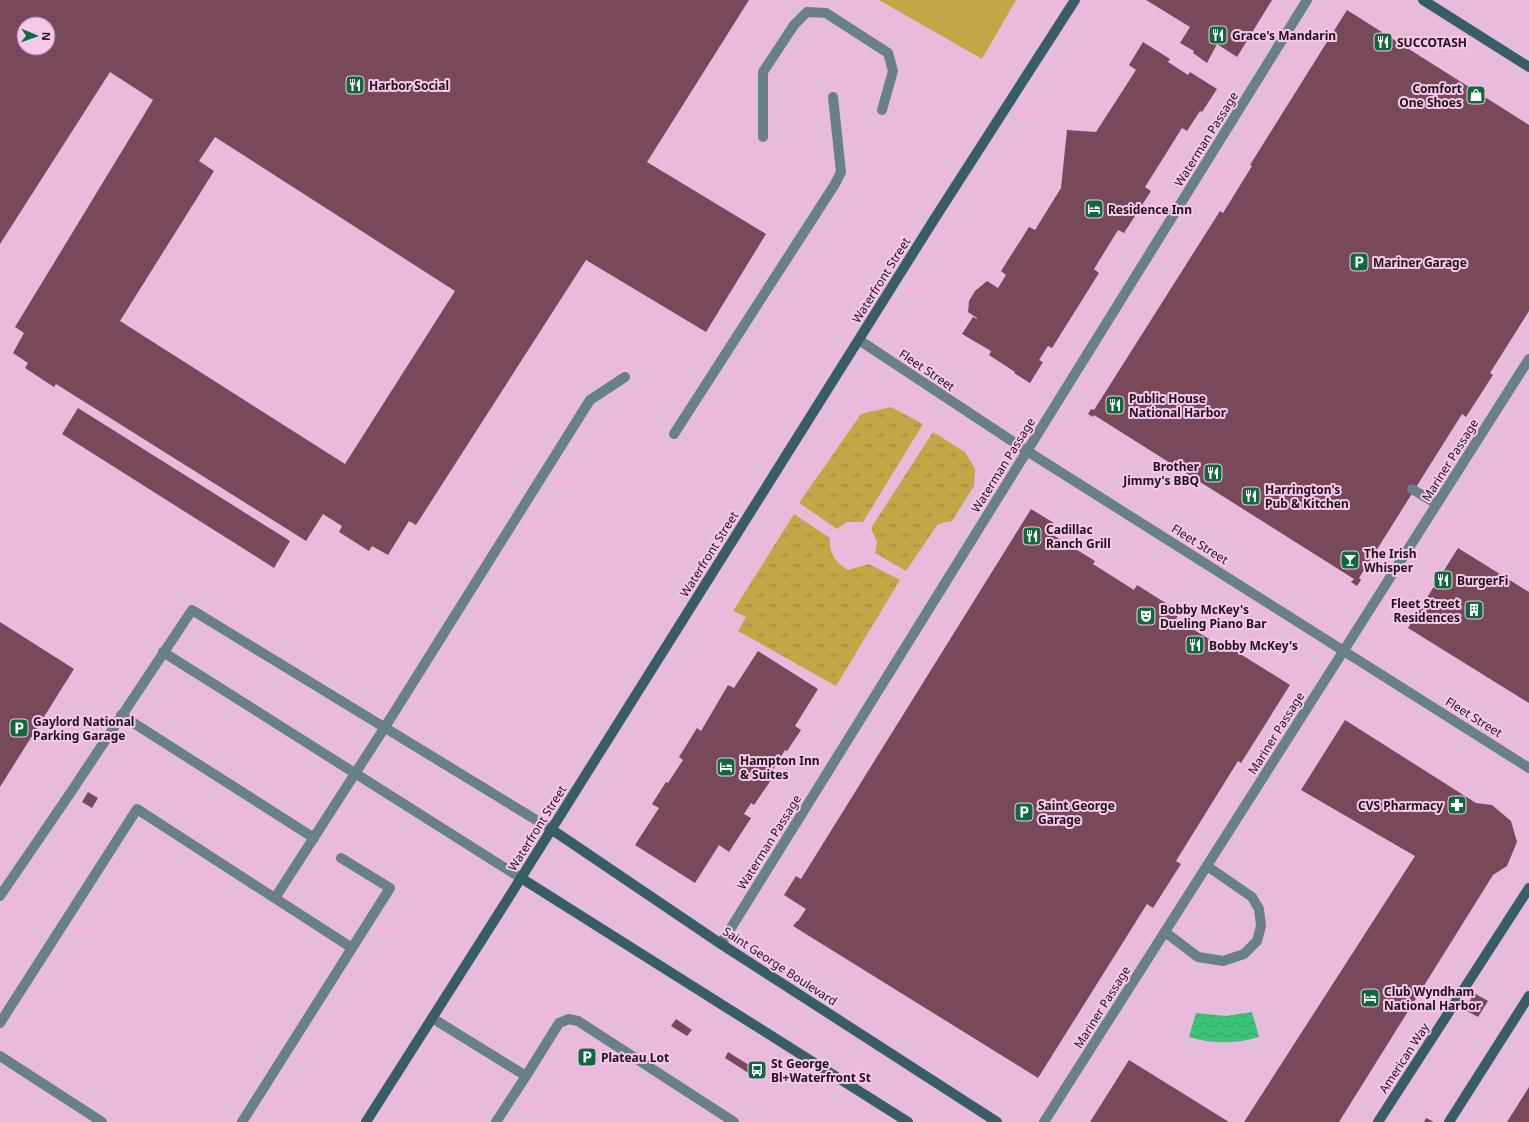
<svg xmlns="http://www.w3.org/2000/svg" width="1529" height="1122" font-family="'Noto Sans',sans-serif">
<style>
.grass{fill:url(#grass-tufts)}
.park{fill:#c1a847}
.water{fill:url(#water-waves)}
.building{fill:#77495b;fill-rule:evenodd}
.lines{fill:none;stroke-linecap:round;stroke-linejoin:round}
.lane{stroke:#688188;stroke-width:10}
.street{stroke:#688188;stroke-width:10}
.secondary{stroke:#375e67;stroke-width:10}
.labels{text-anchor:middle;dominant-baseline:central;stroke-width:4;stroke-linejoin:round;paint-order:stroke}
.poi-label{font-size:12px;font-weight:bold;fill:#1f101c;stroke:#f5c8ea;text-anchor:start}
.street-label{font-size:12px;fill:#1f101c;stroke:#f5c8ea}
</style>
<defs>
<pattern id="grass-tufts" width="24" height="20" patternUnits="userSpaceOnUse"><rect width="24" height="20" fill="#c1a847"/><path d="M3 7l-1-3M5 7V3M7 7l1-3M15 17l-1-3M17 17v-4M19 17l1-3" fill="none" stroke="#9c873a"/></pattern>
<pattern id="water-waves" width="16" height="10" patternUnits="userSpaceOnUse"><rect width="16" height="10" fill="#3cc278"/><path d="M0 5q4-4 8 0t8 0" fill="none" stroke="#34a667"/></pattern>
</defs>
<rect width="100%" height="100%" fill="#e8bbdd"/>
<!-- grass -->
<g class="grass">
<polygon points="891,407 923,424 863,522 847,522 837,529 799,503 861,414"/>
<polygon points="933,432 965,452 975,469 974,486 952,521 938,524 906,571 875,553 877,542 871,528"/>
<path d="M794,514l36,24c-1,16 5,24 18,32l21,-6 31,16 -64,106 -98,-55 8,-14 -13,-6z"/>
</g>
<!-- park -->
<polygon class="park" points="879,0 1016,0 982,59"/>
<!-- water -->
<path class="water" d="M1252,1012l7,25c-23,7 -48,7 -70,0l7,-24 30,3z"/>
<!-- building -->
<g class="building">
<path d="M0,0h749l-102,162 119,72 -60,98 -120,-72 -170,265 -7,-4 -21,34 -16,-9 -3,5 -30,-19 3,-6 -19,-12 -17,27 -250,-157 -2,3 -29,-19 3,-5 -15,-10 11,-20 -9,-6 138,-227 -43,-28 -110,172zM24,24h24v24h-24zM215,137l240,154 -110,173 -225,-143 94,-150 -15,-10z"/>
<polygon points="1146,0 1272,0 1237,57 1217,44 1207,63 1193,53 1194,51 1180,43 1190,27"/>
<polygon points="1347,10 1529,125 1529,311 1490,373 1493,375 1466,417 1462,414 1359,578 1361,580 1357,586 1351,582 1354,579 1094,415 1093,417 1088,414 1091,409 1094,410 1220,211 1223,213 1252,166 1250,165"/>
<polygon points="1143,42 1170,59 1168,62 1188,75 1190,72 1217,89 1202,112 1200,111 1187,131 1182,128 1145,187 1151,191 1124,233 1118,230 1094,269 1099,273 1052,348 1048,346 1039,360 1043,362 1030,383 1014,373 1015,372 989,355 991,351 962,334 973,317 977,319 977,318 968,312 969,301 975,291 987,281 998,288 1006,275 1001,271 1029,227 1035,230 1061,188 1067,130 1096,132 1136,70 1129,65"/>
<polygon points="78,408 290,541 274,568 62,434"/>
<polygon points="1031,509 1054,523 1048,532 1095,561 1093,564 1134,590 1137,585 1180,612 1176,619 1219,645 1221,642 1290,685 1241,763 1238,761 1176,861 1181,864 1153,908 1147,904 1038,1078 793,926 797,921 798,921 806,909 784,895 796,876 801,879"/>
<polygon points="1458,548 1529,592 1529,703 1408,628"/>
<polygon points="0,622 74,669 0,787"/>
<polygon points="758,651 818,689 795,726 801,730 787,751 785,750 770,775 773,777 754,805 751,803 744,814 751,818 729,852 719,845 695,883 635,845 659,808 652,804 666,782 668,783 683,760 679,757 697,728 701,731 728,685 734,688"/>
<polygon points="1345,720 1476,803 1492,805 1511,821 1517,842 1507,866 1493,875 1339,1122 1244,1122 1415,856 1301,790"/>
<polygon points="88,792 98,798 92,808 82,802"/>
<polygon points="1474,993 1488,1001 1478,1017 1465,1010"/>
<polygon points="676,1019 692,1030 687,1036 671,1026"/>
<polygon points="728,1052 757,1070 753,1076 725,1058"/>
<polygon points="1129,1060 1229,1122 1090,1122"/>
<polygon points="1529,1087 1529,1122 1507,1122"/>
<polygon points="1426,1118 1434,1122 1424,1122"/>
</g>
<g class="lines">
<!-- lane -->
<g class="lane">
<polyline points="763,137 763,72 794,25 807,12 826,13 888,53 893,71 882,110"/>
<polyline points="674,434 835,184 841,172 833,97"/>
<polyline points="1412,489 1437,504"/>
<polyline points="163,652 521,878"/>
<polyline points="121,715 314,838"/>
<polyline points="0,896 71,792 192,610 551,829"/>
<polyline points="275,898 385,727 590,400 625,377"/>
<polyline points="1165,932 1198,957 1223,961 1244,954 1257,941 1261,926 1259,909 1252,897 1207,866"/>
<polyline points="432,1018 526,1076 496,1122"/>
<polyline points="0,1023 137,809 352,948"/>
<polyline points="0,1056 102,1122"/>
<polyline points="526,1076 559,1023 569,1019 578,1021 734,1122"/>
<polyline points="242,1122 390,888 341,858"/>
</g>
<!-- street -->
<g class="street">
<polyline points="859,340 1027,451 1529,768"/>
<polyline points="721,944 1307,0"/>
<polyline points="1044,1122 1529,359"/>
</g>
<!-- secondary -->
<g class="secondary">
<polyline points="1423,0 1529,67"/>
<polyline points="551,829 721,944 997,1122"/>
<polyline points="521,878 908,1122"/>
<polyline points="366,1122 504,905 935,218 1075,0"/>
<polyline points="1378,1122 1529,888"/>
<polyline points="1449,1122 1529,996"/>
</g>
</g>
<!-- icons -->
<defs>
<symbol id="restaurant-square" viewBox="-11 -11 22 22"><rect x="-9" y="-9" width="18" height="18" rx="4" fill="#10693c" stroke="#f5c8ea"/><path d="M-5-6h1v4h1v-4h1v4h1v-4h1v5L-1.5 .5V6h-2V.5L-5-1ZM5-6V6H3V1.5H1.5Q1.5-4 5-6Z" fill="#fff"/></symbol>
<symbol id="shop-square" viewBox="-11 -11 22 22"><rect x="-9" y="-9" width="18" height="18" rx="4" fill="#10693c" stroke="#f5c8ea"/><path d="M-5-2.5h2.3a2.7 3.5 0 0 1 5.4 0H5L5.5 6h-11ZM-1.5-2.5h3a1.5 2.3 0 0 0-3 0Z" fill="#fff"/></symbol>
<symbol id="hotel-square" viewBox="-11 -11 22 22"><rect x="-9" y="-9" width="18" height="18" rx="4" fill="#10693c" stroke="#f5c8ea"/><path d="M-6-4.5h1.5V1H6V5H4.5V3h-9V5H-6ZM-4 0a1.8 1.8 0 1 1 3.6 0ZM.5 0V-2.5h3Q6-2.5 6 0Z" fill="#fff"/></symbol>
<symbol id="parking-square" viewBox="-11 -11 22 22"><rect x="-9" y="-9" width="18" height="18" rx="4" fill="#10693c" stroke="#f5c8ea"/><path d="M-3.5-5.5H1a3.5 3.5 0 0 1 0 7H-1V5.5H-3.5ZM-1-3.4V-.6H.8a1.4 1.4 0 0 0 0-2.8Z" fill="#fff"/></symbol>
<symbol id="bar-square" viewBox="-11 -11 22 22"><rect x="-9" y="-9" width="18" height="18" rx="4" fill="#10693c" stroke="#f5c8ea"/><path d="M-6-5H6L.8 .8V4.5H3.5V6h-7V4.5H-.8V.8Z" fill="#fff"/></symbol>
<symbol id="building-square" viewBox="-11 -11 22 22"><rect x="-9" y="-9" width="18" height="18" rx="4" fill="#10693c" stroke="#f5c8ea"/><path d="M-4-6H4V6H1V3H-1V6H-4ZM-2.5-4.3h1.7v1.8h-1.7ZM.8-4.3h1.7v1.8H.8ZM-2.5-1h1.7V.8h-1.7ZM.8-1h1.7V.8H.8Z" fill="#fff"/></symbol>
<symbol id="theatre-square" viewBox="-11 -11 22 22"><rect x="-9" y="-9" width="18" height="18" rx="4" fill="#10693c" stroke="#f5c8ea"/><path d="M-5-5.5Q0-4 5-5.5V0Q5 5 0 6Q-5 5-5 0ZM-3.3-2.5H-1v1.5H-3.3ZM1-2.5H3.3v1.5H1ZM-2.8 1Q0 5.5 2.8 1Z" fill="#fff"/></symbol>
<symbol id="pharmacy-square" viewBox="-11 -11 22 22"><rect x="-9" y="-9" width="18" height="18" rx="4" fill="#10693c" stroke="#f5c8ea"/><path d="M-2-6h4v4h4v4h-4v4h-4v-4h-4v-4h4Z" fill="#fff"/></symbol>
<symbol id="bus-square" viewBox="-11 -11 22 22"><rect x="-9" y="-9" width="18" height="18" rx="4" fill="#10693c" stroke="#f5c8ea"/><path d="M-5-6H5V4H4V6H2V4H-2V6H-4V4H-5ZM-3.5-4V0h7V-4ZM-3.5 1.2v1.5H-2V1.2ZM2 1.2v1.5H3.5V1.2Z" fill="#fff"/></symbol>
</defs>
<g fill-rule="evenodd">
<use href="#restaurant-square" x="1207" y="24" width="22" height="22"/>
<use href="#restaurant-square" x="1372" y="31" width="22" height="22"/>
<use href="#restaurant-square" x="344" y="74" width="22" height="22"/>
<use href="#shop-square" x="1465" y="84" width="22" height="22"/>
<use href="#hotel-square" x="1083" y="198" width="22" height="22"/>
<use href="#parking-square" x="1348" y="251" width="22" height="22"/>
<use href="#restaurant-square" x="1104" y="394" width="22" height="22"/>
<use href="#restaurant-square" x="1202" y="462" width="22" height="22"/>
<use href="#restaurant-square" x="1240" y="485" width="22" height="22"/>
<use href="#restaurant-square" x="1021" y="525" width="22" height="22"/>
<use href="#bar-square" x="1339" y="549" width="22" height="22"/>
<use href="#restaurant-square" x="1432" y="569" width="22" height="22"/>
<use href="#building-square" x="1463" y="599" width="22" height="22"/>
<use href="#theatre-square" x="1135" y="605" width="22" height="22"/>
<use href="#restaurant-square" x="1184" y="634" width="22" height="22"/>
<use href="#parking-square" x="8" y="717" width="22" height="22"/>
<use href="#hotel-square" x="715" y="756" width="22" height="22"/>
<use href="#pharmacy-square" x="1446" y="794" width="22" height="22"/>
<use href="#parking-square" x="1013" y="801" width="22" height="22"/>
<use href="#hotel-square" x="1359" y="987" width="22" height="22"/>
<use href="#parking-square" x="576" y="1046" width="22" height="22"/>
<use href="#bus-square" x="746" y="1059" width="22" height="22"/>
</g>
<g class="labels">
<!-- poi labels -->
<g class="poi-label">
<text x="1232" y="35">Grace's Mandarin</text>
<text x="1397" y="42">SUCCOTASH</text>
<text x="369" y="85">Harbor Social</text>
<text x="1462" y="88" text-anchor="end">Comfort<tspan x="1462" dy="14">One Shoes</tspan></text>
<text x="1108" y="209">Residence Inn</text>
<text x="1373" y="262">Mariner Garage</text>
<text x="1129" y="398">Public House<tspan x="1129" dy="14">National Harbor</tspan></text>
<text x="1199" y="466" text-anchor="end">Brother<tspan x="1199" dy="14">Jimmy's BBQ</tspan></text>
<text x="1265" y="489">Harrington's<tspan x="1265" dy="14">Pub &amp; Kitchen</tspan></text>
<text x="1046" y="529">Cadillac<tspan x="1046" dy="14">Ranch Grill</tspan></text>
<text x="1364" y="553">The Irish<tspan x="1364" dy="14">Whisper</tspan></text>
<text x="1457" y="580">BurgerFi</text>
<text x="1460" y="603" text-anchor="end">Fleet Street<tspan x="1460" dy="14">Residences</tspan></text>
<text x="1160" y="609">Bobby McKey's<tspan x="1160" dy="14">Dueling Piano Bar</tspan></text>
<text x="1209" y="645">Bobby McKey's</text>
<text x="33" y="721">Gaylord National<tspan x="33" dy="14">Parking Garage</tspan></text>
<text x="740" y="760">Hampton Inn<tspan x="740" dy="14">&amp; Suites</tspan></text>
<text x="1038" y="805">Saint George<tspan x="1038" dy="14">Garage</tspan></text>
<text x="1443" y="805" text-anchor="end">CVS Pharmacy</text>
<text x="1384" y="991">Club Wyndham<tspan x="1384" dy="14">National Harbor</tspan></text>
<text x="601" y="1057">Plateau Lot</text>
<text x="771" y="1063">St George<tspan x="771" dy="14">Bl+Waterfront St</tspan></text>
</g>
<!-- street labels -->
<g class="street-label">
<text transform="translate(1206 139) rotate(-58)">Waterman Passage</text>
<text transform="translate(881 280) rotate(-58)">Waterfront Street</text>
<text transform="translate(927 370) rotate(34)">Fleet Street</text>
<text transform="translate(1450 460) rotate(-58)">Mariner Passage</text>
<text transform="translate(1003 465) rotate(-58)">Waterman Passage</text>
<text transform="translate(1200 544) rotate(32)">Fleet Street</text>
<text transform="translate(709 554) rotate(-58)">Waterfront Street</text>
<text transform="translate(1474 717) rotate(32)">Fleet Street</text>
<text transform="translate(1276 733) rotate(-58)">Mariner Passage</text>
<text transform="translate(537 828) rotate(-58)">Waterfront Street</text>
<text transform="translate(769 842) rotate(-58)">Waterman Passage</text>
<text transform="translate(780 966) rotate(33)">Saint George Boulevard</text>
<text transform="translate(1102 1007) rotate(-58)">Mariner Passage</text>
<text transform="translate(1404 1058) rotate(-57)">American Way</text>
</g>
</g>
<!-- north arrow -->
<g transform="translate(36 36) rotate(92)"><circle r="19" fill="#f5c8ea" stroke="#9f7e98"/>
<path d="M0-3L7 15L0 10L-7 15Z" fill="#10693c"/>
<text y="-6" font-size="11" font-weight="bold" text-anchor="middle" fill="#1f101c">N</text>
</g>
</svg>
